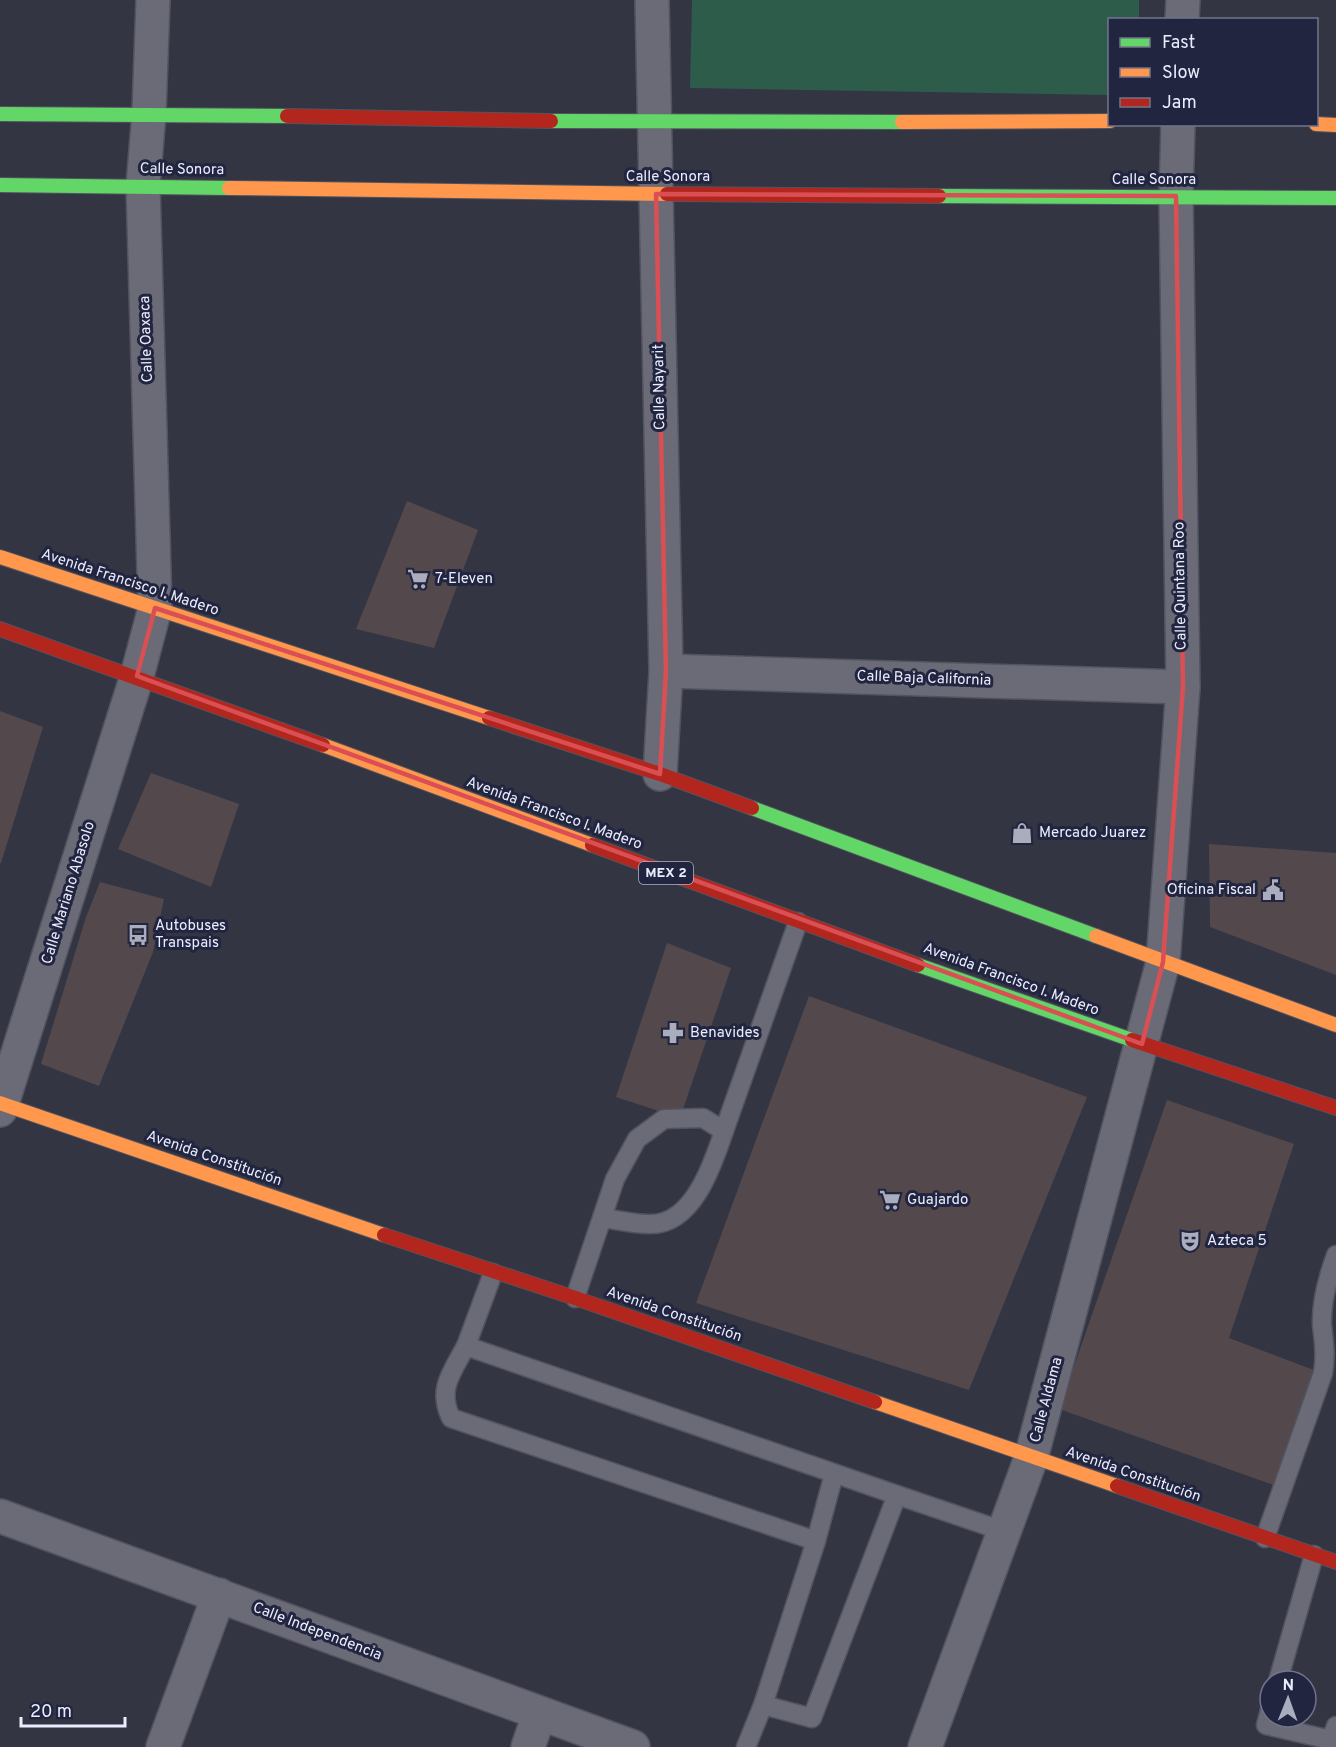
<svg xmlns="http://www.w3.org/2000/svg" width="1336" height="1747" font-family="Overpass,sans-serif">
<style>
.green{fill:#2e5c4b}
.building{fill:#53494c}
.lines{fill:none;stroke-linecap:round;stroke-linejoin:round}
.lane-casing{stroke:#525360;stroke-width:21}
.street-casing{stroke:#525360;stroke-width:36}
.fast-casing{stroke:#525360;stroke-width:16}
.slow-casing{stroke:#525360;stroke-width:16}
.jam-casing{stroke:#525360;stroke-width:16}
.lane{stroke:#6a6b77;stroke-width:18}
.street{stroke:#6a6b77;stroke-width:33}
.fast{stroke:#63d668;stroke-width:14}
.slow{stroke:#ff974d;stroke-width:14}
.jam{stroke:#b3261e;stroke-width:14}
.marked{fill:none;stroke:#da4f53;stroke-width:4.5;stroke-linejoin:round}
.labels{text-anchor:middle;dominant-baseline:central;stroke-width:6;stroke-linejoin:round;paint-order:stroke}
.shield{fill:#22253f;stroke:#aeb1c5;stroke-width:1.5}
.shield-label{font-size:14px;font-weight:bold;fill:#eaedff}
.street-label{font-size:15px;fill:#eaedff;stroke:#22253f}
.poi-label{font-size:15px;fill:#eaedff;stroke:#22253f;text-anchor:start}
</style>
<rect width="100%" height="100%" fill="#333543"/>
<!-- green -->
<polygon class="green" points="692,0 1139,0 1139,19 1110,20 1109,95 690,88"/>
<!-- building -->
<g class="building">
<polygon points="407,501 478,530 434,648 356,629"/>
<polygon points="0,711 43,727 1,863 0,863"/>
<polygon points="151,773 239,804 211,887 118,849"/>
<polygon points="1209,844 1336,853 1336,975 1210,927"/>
<polygon points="100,882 164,899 153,952 99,1086 41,1064 86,917"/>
<polygon points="667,943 731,968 680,1118 616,1097"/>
<polygon points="809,996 1087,1097 969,1390 696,1303"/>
<polygon points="1167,1100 1294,1144 1229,1338 1319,1372 1276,1486 1059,1409"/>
</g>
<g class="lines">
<defs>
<g id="lane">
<path d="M603,1218c15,2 32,6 47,6 43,1 63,-60 74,-93"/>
<polyline points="575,1298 615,1179 637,1139 664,1119 703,1118 724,1131 798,922"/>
<polyline points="466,1346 493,1273"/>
<polyline points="897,1495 1006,1532"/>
<path d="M1265,1538l58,-165c3,-18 1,-30 -1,-48 -1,-24 6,-48 14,-70"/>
<polyline points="816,1541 834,1474"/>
<polyline points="1278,1681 1314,1555"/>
<polyline points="1270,1710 1266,1725 1331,1740 1336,1726"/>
<path d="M746,1747l17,-42 53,-164 -365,-123c-14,-29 1,-46 15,-72l431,149 -85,223 -49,-13"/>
</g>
<g id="street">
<polyline points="652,0 666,671 660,774"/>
<polyline points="1182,20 1183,0"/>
<polyline points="666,671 1183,687"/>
<polyline points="0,1110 137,676 155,608 143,186 149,113 153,0"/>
<polyline points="0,1516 633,1747"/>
<polyline points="163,1747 219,1595"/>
<polyline points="528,1747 539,1715"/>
<polyline points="925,1747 1031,1458 1163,962 1183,687 1176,196 1178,124"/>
</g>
<g id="fast">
<polyline points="0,114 287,116"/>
<polyline points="551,121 902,122"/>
<polyline points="0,185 229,188"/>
<polyline points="939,196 1336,198"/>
<polyline points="752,808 1096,936"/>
<polyline points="918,965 1132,1040"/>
</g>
<g id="slow">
<polyline points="902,122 1110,121"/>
<polyline points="1316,124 1336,125"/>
<polyline points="229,188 667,194"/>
<polyline points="0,557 489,718"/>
<polyline points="323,745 592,845"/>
<polyline points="1096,936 1336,1025"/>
<polyline points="0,1103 384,1235"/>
<polyline points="875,1402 1117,1486"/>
</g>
<g id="jam">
<polyline points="287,116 551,121"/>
<polyline points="667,194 939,196"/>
<polyline points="0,629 323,745"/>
<polyline points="489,718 660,774 752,808"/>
<polyline points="592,845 918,965"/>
<polyline points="1132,1040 1336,1108"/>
<polyline points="384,1235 575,1298 875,1402"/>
<polyline points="1117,1486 1336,1562"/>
</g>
</defs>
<!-- lane casing -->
<use href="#lane" class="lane-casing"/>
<!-- street casing -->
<use href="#street" class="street-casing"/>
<!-- fast casing -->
<use href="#fast" class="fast-casing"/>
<!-- slow casing -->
<use href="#slow" class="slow-casing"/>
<!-- jam casing -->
<use href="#jam" class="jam-casing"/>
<!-- lane -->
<use href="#lane" class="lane"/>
<!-- street -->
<use href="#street" class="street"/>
<!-- fast -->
<use href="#fast" class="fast"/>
<!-- slow -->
<use href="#slow" class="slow"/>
<!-- jam -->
<use href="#jam" class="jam"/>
</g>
<!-- marked area -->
<path class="marked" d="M656,194l520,2 7,491 -20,275 -21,82 -1005,-368 18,-68 505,166 6,-103z"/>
<!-- icons -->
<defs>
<symbol id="supermarket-bare" viewBox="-9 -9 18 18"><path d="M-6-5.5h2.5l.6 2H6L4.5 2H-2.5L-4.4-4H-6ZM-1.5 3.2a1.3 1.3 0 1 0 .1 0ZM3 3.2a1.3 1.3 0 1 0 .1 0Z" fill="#aaadbd" stroke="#22253f" stroke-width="2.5" paint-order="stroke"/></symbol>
<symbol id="shop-bare" viewBox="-9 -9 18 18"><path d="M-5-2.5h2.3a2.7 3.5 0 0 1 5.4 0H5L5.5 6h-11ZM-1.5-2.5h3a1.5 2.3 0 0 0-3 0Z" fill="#aaadbd" stroke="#22253f" stroke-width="2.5" paint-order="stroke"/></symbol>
<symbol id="civic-bare" viewBox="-9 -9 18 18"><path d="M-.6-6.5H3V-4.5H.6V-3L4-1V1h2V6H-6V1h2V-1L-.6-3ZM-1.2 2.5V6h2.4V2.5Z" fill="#aaadbd" stroke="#22253f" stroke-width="2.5" paint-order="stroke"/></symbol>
<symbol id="bus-bare" viewBox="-9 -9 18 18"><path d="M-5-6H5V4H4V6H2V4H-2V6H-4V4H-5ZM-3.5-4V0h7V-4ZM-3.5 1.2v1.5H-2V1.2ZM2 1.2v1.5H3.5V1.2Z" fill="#aaadbd" stroke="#22253f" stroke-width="2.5" paint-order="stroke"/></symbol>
<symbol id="pharmacy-bare" viewBox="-9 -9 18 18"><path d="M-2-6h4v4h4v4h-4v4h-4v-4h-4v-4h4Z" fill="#aaadbd" stroke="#22253f" stroke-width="2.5" paint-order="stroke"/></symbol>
<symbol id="theatre-bare" viewBox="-9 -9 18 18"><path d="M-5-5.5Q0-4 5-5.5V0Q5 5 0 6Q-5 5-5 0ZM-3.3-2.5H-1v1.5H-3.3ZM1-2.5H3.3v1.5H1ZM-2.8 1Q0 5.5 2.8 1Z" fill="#aaadbd" stroke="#22253f" stroke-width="2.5" paint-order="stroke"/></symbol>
</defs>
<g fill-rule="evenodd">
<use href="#supermarket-bare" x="403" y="564" width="30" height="30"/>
<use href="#shop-bare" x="1007" y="818" width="30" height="30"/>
<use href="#civic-bare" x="1258" y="875" width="30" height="30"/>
<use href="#bus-bare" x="123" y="920" width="30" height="30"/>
<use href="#pharmacy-bare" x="658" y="1018" width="30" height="30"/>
<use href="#supermarket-bare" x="875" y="1185" width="30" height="30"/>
<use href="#theatre-bare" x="1175" y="1226" width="30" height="30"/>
</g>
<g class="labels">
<!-- shield labels -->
<rect class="shield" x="639" y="862" width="54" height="22" rx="4.5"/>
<g class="shield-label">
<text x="666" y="873">MEX 2</text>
</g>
<!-- street labels -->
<g class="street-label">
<text transform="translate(182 170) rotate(1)">Calle Sonora</text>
<text x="668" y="177">Calle Sonora</text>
<text x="1154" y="180">Calle Sonora</text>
<text transform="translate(147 339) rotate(-92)">Calle Oaxaca</text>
<text transform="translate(660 387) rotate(-91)">Calle Nayarit</text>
<text transform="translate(130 583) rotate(18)">Avenida Francisco I. Madero</text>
<text transform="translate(1181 586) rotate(-91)">Calle Quintana Roo</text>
<text transform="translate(924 679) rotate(2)">Calle Baja California</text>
<text transform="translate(554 814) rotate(20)">Avenida Francisco I. Madero</text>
<text transform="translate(69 893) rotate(-73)">Calle Mariano Abasolo</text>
<text transform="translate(1011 980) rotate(20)">Avenida Francisco I. Madero</text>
<text transform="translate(214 1159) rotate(19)">Avenida Constitución</text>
<text transform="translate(674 1315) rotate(19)">Avenida Constitución</text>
<text transform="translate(1047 1400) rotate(-75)">Calle Aldama</text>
<text transform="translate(1133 1475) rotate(19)">Avenida Constitución</text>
<text transform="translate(317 1632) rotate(21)">Calle Independencia</text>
</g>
<!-- poi labels -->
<g class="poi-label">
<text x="435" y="579">7-Eleven</text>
<text x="1039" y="833">Mercado Juarez</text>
<text x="1256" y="890" text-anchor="end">Oficina Fiscal</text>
<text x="155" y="926">Autobuses<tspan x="155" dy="17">Transpais</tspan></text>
<text x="690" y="1033">Benavides</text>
<text x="907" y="1200">Guajardo</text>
<text x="1207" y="1241">Azteca 5</text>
</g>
</g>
<!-- legend -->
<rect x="1108" y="18" width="210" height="108" fill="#22253f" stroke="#72758c" stroke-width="1.5"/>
<rect x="1120" y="38" width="30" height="9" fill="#63d668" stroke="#72758c" stroke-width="1.5"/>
<text x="1162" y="48" font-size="18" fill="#eaedff">Fast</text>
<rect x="1120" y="68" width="30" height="9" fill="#ff974d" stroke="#72758c" stroke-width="1.5"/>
<text x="1162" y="78" font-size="18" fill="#eaedff">Slow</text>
<rect x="1120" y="98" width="30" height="9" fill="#b3261e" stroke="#72758c" stroke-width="1.5"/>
<text x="1162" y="108" font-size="18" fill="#eaedff">Jam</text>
<!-- north arrow -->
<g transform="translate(1288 1699) rotate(1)"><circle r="28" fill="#22253f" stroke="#72758c" stroke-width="1.5"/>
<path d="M0-4.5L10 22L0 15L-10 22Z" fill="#aaadbd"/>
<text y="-9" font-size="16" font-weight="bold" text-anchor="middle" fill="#eaedff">N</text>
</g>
<!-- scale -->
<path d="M21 1717v9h104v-9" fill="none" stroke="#eaedff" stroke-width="3"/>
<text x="30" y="1717" font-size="18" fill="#eaedff" stroke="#22253f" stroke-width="4.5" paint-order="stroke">20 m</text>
</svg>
